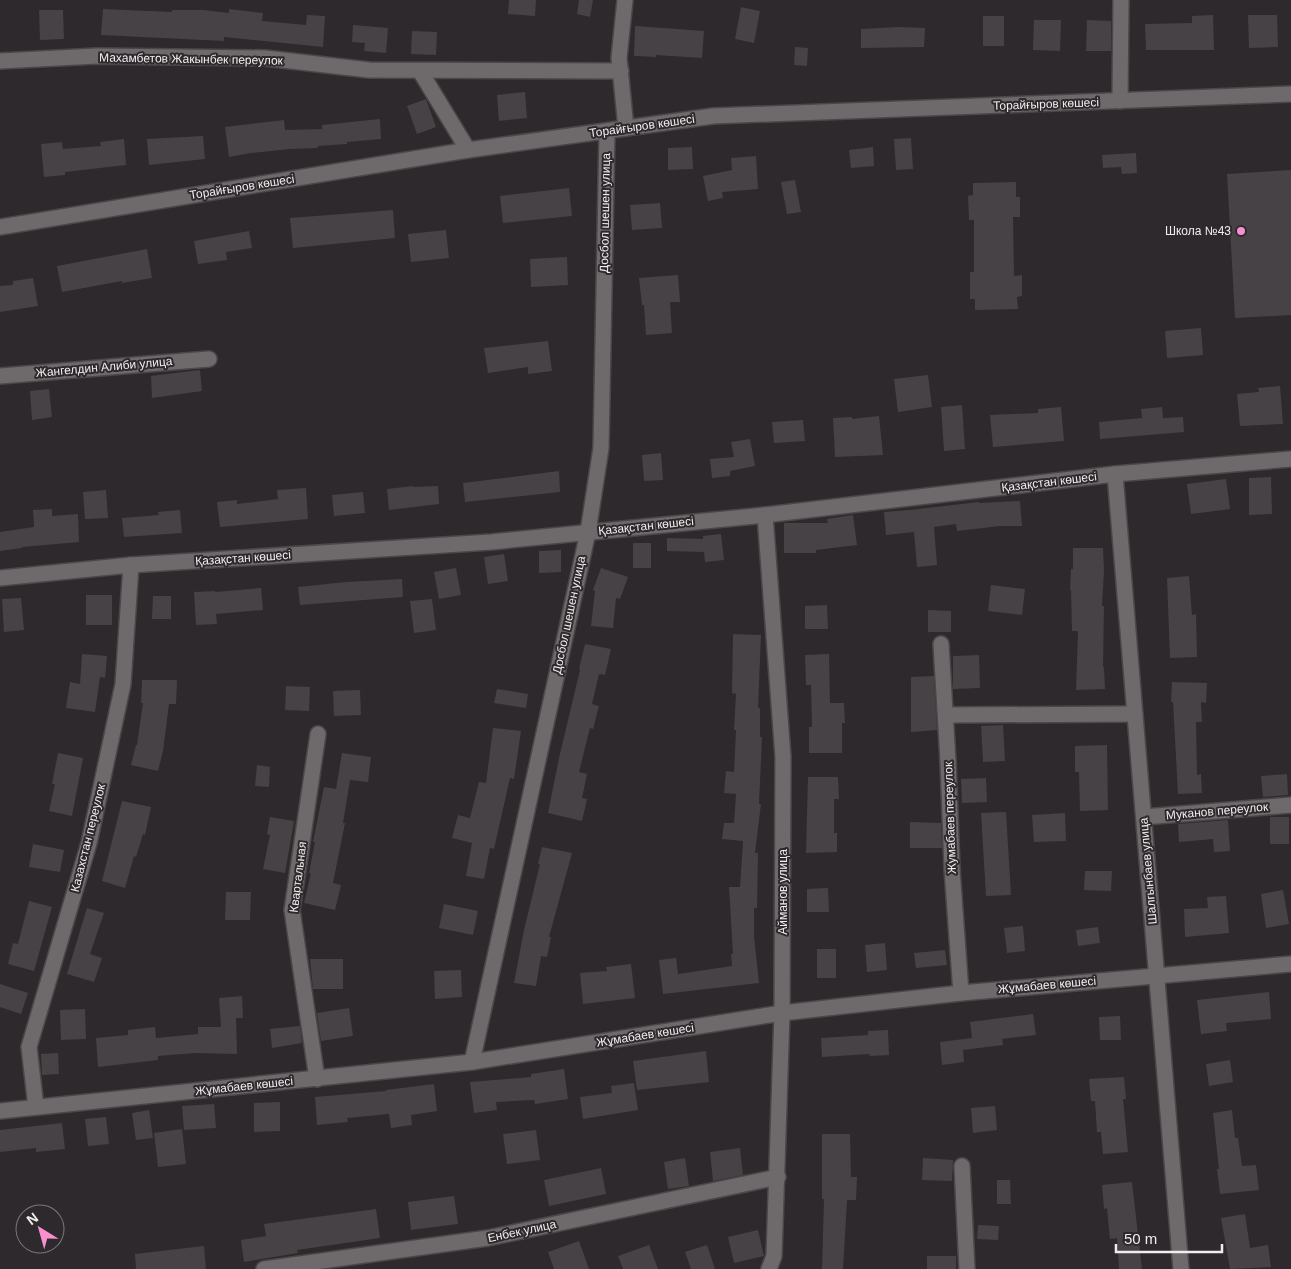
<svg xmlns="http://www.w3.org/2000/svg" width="1291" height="1269" font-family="Helvetica,sans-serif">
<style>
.building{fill:#474245}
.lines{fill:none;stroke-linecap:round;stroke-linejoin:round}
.minor-casing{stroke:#4a4749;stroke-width:18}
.minor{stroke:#6e696b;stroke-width:15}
.poi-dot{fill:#f790ce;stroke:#2e292c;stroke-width:2}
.labels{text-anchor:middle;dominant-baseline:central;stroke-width:4;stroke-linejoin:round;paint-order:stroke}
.street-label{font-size:12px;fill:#f0edef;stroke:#2e292c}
.poi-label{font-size:12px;fill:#f0edef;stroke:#2e292c;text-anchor:end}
</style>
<rect width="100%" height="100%" fill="#2e292c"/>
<!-- building -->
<g class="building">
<polygon points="509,0 536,0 535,16 508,14"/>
<polygon points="579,0 593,0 590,17 577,14"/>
<polygon points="741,7 760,11 754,43 735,39"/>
<polygon points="103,9 172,12 172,10 203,10 229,13 229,9 263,13 262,21 306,25 307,15 325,16 323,47 224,37 224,41 101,35"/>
<polygon points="39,10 63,10 64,39 40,40"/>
<polygon points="1213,15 1214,50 1146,50 1145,24 1192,23 1192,16"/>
<polygon points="1248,15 1277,15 1278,47 1249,48"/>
<rect x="983" y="16" width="21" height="30"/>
<polygon points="1034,20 1061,20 1060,51 1033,50"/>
<polygon points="1087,20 1111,21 1111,51 1086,51"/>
<polygon points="353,25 388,28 386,53 364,51 365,43 352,42"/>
<polygon points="635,26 704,31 702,58 656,55 656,57 634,56"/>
<polygon points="898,27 925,28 924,47 861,48 861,29"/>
<polygon points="412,31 437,32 436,55 411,54"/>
<polygon points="795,47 808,48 807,66 794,65"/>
<polygon points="525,92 527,118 499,121 497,95"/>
<polygon points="426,99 436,127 417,134 407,106"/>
<polygon points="380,119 381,139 347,142 347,144 318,146 318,148 290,149 251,153 229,157 225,127 284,120 285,130 322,129 322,125"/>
<polygon points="203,136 205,159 149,165 147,139"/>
<polygon points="911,138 913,169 896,170 894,139"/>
<polygon points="124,139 126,165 65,172 65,175 44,177 41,144 62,142 63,149 101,146 100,142"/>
<polygon points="692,147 693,169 668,170 668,148"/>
<polygon points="873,147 874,166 851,168 849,150"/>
<polygon points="1136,153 1137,173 1122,174 1121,167 1103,168 1102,155"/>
<polygon points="756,156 758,189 722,192 723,198 708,201 703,176 732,170 731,158"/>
<polygon points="1291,170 1291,315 1235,318 1227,174"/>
<polygon points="795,180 801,212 787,214 781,182"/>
<polygon points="1016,182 1016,197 1020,197 1020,217 1013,217 1014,276 1022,275 1022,296 1017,297 1018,309 975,310 975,299 970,299 970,272 974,272 974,220 969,220 968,196 973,195 973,183"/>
<polygon points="569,188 572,216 503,223 500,196"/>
<polygon points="660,203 662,228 632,230 630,205"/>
<polygon points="393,210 395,238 293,248 290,218"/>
<polygon points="446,230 449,258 411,262 408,234"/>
<polygon points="249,231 252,248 226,252 227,260 198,264 194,241"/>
<polygon points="147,249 152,278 122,283 122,281 62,292 57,266"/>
<polygon points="567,257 568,285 531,287 530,259"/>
<polygon points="678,275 680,302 670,302 672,333 646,335 644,305 642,305 639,278"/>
<polygon points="33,278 38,306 0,312 0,286 13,285 13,281"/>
<polygon points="1201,328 1203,355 1167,358 1165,331"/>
<polygon points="548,341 552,371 528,374 528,367 488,373 484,348"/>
<polygon points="200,370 202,391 152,398 151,376"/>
<polygon points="928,375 932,407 898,412 894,379"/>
<polygon points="1280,386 1283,424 1240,426 1237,394 1259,392 1258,388"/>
<polygon points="49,389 52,417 32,420 30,391"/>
<polygon points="962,405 965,449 944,451 941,407"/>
<polygon points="1061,407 1064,441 993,447 990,415 1038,413 1038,409"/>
<polygon points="1162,407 1163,418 1183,417 1184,432 1100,439 1099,422 1142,418 1141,409"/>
<polygon points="879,416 883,455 835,457 833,418 852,417 852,419"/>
<polygon points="803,420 805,441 774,443 772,422"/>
<polygon points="750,439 755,466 730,471 730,476 712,478 710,459 734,457 731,442"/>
<polygon points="661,453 663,480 644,481 642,455"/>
<polygon points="559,471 560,492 465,502 463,483"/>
<polygon points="1271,477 1272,514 1249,515 1249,478"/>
<polygon points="1226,479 1230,509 1191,514 1187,484"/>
<polygon points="413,486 413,487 438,486 439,504 389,510 387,489"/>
<polygon points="306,488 308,519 220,527 217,502 237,500 237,504 278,499 277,490"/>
<polygon points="106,490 108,518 85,519 83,492"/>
<polygon points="363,492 365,513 334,516 332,495"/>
<polygon points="1020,501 1022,526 1000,526 957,531 956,524 934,527 937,565 917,567 914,532 886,535 884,512 910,510 979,502 979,503"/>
<polygon points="52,509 52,516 78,514 79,542 22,547 22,548 0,551 0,532 34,527 33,510"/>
<polygon points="180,510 182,533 124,537 122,518 159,515 158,512"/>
<polygon points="853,515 857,545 816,550 816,553 784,553 784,523 828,523 827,519"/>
<polygon points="721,534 724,560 705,562 704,552 667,551 667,538 703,539 703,536"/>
<rect x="633" y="543" width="18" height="25"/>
<polygon points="1073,548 1103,548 1104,571 1102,606 1104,606 1103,667 1104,667 1105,689 1076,690 1078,631 1072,631 1071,590 1070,590 1071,569 1073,569"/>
<polygon points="561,550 561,572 539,573 539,551"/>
<polygon points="504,554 508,581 488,584 484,557"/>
<polygon points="456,568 461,595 439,599 434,572"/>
<polygon points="601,568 628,577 620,599 616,598 613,628 591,626 595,591 593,590"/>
<polygon points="1189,576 1192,615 1196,614 1197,657 1170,658 1167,578"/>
<polygon points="402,579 403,597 300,605 298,587 346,582"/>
<polygon points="991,585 1025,589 1022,615 988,611"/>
<polygon points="261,588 263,610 216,614 217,624 196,625 194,592 215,591 215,592"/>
<rect x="86" y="595" width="26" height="30"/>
<polygon points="153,596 171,596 171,619 152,619"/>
<polygon points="21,598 24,630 4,632 2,599"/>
<polygon points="432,599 436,630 414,633 410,601"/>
<polygon points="827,605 828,629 805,629 805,606"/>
<polygon points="928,610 951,611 951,632 928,632"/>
<polygon points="733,634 761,635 758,708 760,708 760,737 762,737 759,804 761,804 755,853 758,853 757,908 754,908 754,936 759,983 663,994 659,960 676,958 678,974 732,966 731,954 733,954 729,887 740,887 743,841 722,839 724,823 734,823 736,794 724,793 726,771 734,772 736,730 734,730 736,694 732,693"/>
<polygon points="585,644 611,649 605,675 599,674 592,704 599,706 593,729 590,728 579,772 587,774 582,798 587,799 582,821 548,813 559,758 580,670 579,669"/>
<polygon points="82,654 107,656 105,678 100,677 95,712 66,708 70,682 80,684"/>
<polygon points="829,654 830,703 844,703 845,723 842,723 842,753 809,753 809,727 812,727 811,685 806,685 805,655"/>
<polygon points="979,655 980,688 953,689 953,656"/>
<polygon points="934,676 937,730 911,732 911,677"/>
<polygon points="142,680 177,680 176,704 169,704 163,751 158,771 131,765 136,745 137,745 143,703 141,703"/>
<polygon points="1172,682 1207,683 1206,703 1201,702 1202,722 1196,722 1197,775 1201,774 1202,793 1178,794 1173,702 1171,702"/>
<polygon points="286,686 310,687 309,711 285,710"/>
<polygon points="497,689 528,694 526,708 494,703"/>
<polygon points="360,690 361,715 334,716 333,691"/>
<polygon points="1003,725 1005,761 983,762 981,726"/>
<polygon points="493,728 521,731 514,779 510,778 494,849 490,848 484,879 466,876 472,843 452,838 458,815 470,818 479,782 486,783"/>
<polygon points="1107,745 1108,810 1080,811 1079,772 1075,772 1075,746"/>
<polygon points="58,753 83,758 72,816 49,811 55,784 52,784"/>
<polygon points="342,753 371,757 368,782 350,780 343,823 345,823 333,883 341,885 335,910 304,903 311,873 309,873 315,842 313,842 324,787 336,789"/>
<polygon points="257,765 270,767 269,787 255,786"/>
<polygon points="1287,774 1288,795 1263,797 1261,776"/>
<polygon points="808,777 838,777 839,799 834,799 834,833 837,833 837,852 806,853"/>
<polygon points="986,778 987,802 962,803 961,779"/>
<polygon points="122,801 151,807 145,835 143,834 136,857 134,856 125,888 102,881"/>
<polygon points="1006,812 1011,895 986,896 981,813"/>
<polygon points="1065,813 1066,841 1034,842 1032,815"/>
<polygon points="270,817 294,821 285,873 263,869 270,835 267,834"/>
<rect x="1270" y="817" width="19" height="27"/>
<polygon points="1228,820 1230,851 1214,852 1213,839 1179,842 1178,824"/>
<polygon points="910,822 941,823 942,848 910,848"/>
<polygon points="33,844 64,850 60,872 29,867"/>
<polygon points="542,847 572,853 549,937 551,937 547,957 541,956 536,986 514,983 524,930 540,864 538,864"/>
<polygon points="1085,871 1112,871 1111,891 1084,890"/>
<polygon points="828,888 829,912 807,912 807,889"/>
<polygon points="1283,890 1289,924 1266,928 1261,894"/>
<polygon points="226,892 251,892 250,920 225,920"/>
<polygon points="1226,896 1229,933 1185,937 1184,909 1208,908 1207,897"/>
<polygon points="29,901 52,907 34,971 8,964 13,943 18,944"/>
<polygon points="444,904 478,911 473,935 439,928"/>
<polygon points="87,908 104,913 90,954 102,958 94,982 67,974"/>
<polygon points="1023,926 1025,951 1007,953 1004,928"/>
<polygon points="1098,927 1100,943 1078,946 1076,930"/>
<polygon points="885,943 887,970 867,972 865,945"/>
<rect x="817" y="949" width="19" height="29"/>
<polygon points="945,950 947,965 916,968 914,953"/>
<polygon points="310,959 343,959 343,989 313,989"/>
<polygon points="631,964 635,998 583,1004 580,973 607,971 606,967"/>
<polygon points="461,970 462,997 435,999 434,971"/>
<polygon points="0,984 28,993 21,1014 0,1007"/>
<polygon points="1269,992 1271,1019 1226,1023 1227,1031 1201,1034 1197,1000"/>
<polygon points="242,996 243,1018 236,1018 237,1054 195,1053 158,1056 158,1060 98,1067 96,1038 128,1035 128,1030 155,1027 156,1038 198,1034 198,1027 221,1027 219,998"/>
<polygon points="349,1008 353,1036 321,1041 317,1013"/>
<polygon points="85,1009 86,1039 61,1040 60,1010"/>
<polygon points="1033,1014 1036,1035 1002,1039 1003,1045 963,1050 964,1062 942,1065 940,1042 972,1038 970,1022"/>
<polygon points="1120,1016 1121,1040 1100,1040 1099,1017"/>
<polygon points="300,1026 302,1043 272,1048 270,1029"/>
<polygon points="888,1030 889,1055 870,1056 869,1054 822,1057 821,1038 868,1035 868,1031"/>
<polygon points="706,1051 709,1082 637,1090 633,1061"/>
<polygon points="58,1053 59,1074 42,1075 41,1054"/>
<polygon points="1230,1060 1233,1082 1209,1086 1206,1064"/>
<polygon points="564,1069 568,1099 535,1104 534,1100 496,1102 497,1110 474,1113 470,1082 531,1077 531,1074"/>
<polygon points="1124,1077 1126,1099 1123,1099 1128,1152 1103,1154 1101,1132 1097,1132 1095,1101 1091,1101 1089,1079"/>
<polygon points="634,1083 638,1110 583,1119 580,1097 612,1093 611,1086"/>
<polygon points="434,1084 437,1111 411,1115 412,1125 391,1128 389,1114 347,1118 348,1122 317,1125 315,1097 386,1091 386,1090"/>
<polygon points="280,1102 280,1131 254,1132 254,1103"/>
<polygon points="214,1104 216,1128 184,1130 182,1106"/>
<polygon points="995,1106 997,1130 973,1133 971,1108"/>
<polygon points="149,1110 153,1138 136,1140 132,1113"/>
<polygon points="1232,1110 1235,1138 1238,1138 1242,1166 1256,1165 1259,1190 1220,1194 1217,1169 1219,1169 1213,1113"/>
<polygon points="106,1117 109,1144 88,1146 85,1119"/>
<polygon points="62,1123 65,1149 36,1152 36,1148 0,1152 0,1130"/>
<polygon points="182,1129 186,1164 158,1167 154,1133"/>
<polygon points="536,1130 540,1160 507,1164 503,1134"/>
<polygon points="822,1134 850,1134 851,1177 857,1177 856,1200 847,1200 843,1269 822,1269 824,1199 822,1199"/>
<polygon points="740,1148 743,1175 713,1181 710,1152"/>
<polygon points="685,1158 689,1186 668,1189 664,1162"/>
<polygon points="923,1158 953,1160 952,1181 922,1180"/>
<polygon points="601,1168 606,1194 549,1206 544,1180"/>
<polygon points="997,1180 1010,1180 1011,1204 997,1204"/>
<polygon points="1132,1182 1142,1269 1119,1269 1117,1238 1110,1239 1107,1208 1104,1209 1102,1185"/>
<polygon points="454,1196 458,1224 411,1230 408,1202"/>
<polygon points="376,1209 380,1238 297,1250 298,1253 244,1262 241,1240 266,1236 264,1224"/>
<polygon points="1245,1214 1250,1248 1268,1245 1271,1267 1230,1269 1221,1218"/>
<polygon points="978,1225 999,1226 998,1240 977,1239"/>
<polygon points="758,1230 764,1256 734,1263 728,1237"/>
<polygon points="579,1241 589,1269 554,1269 548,1252"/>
<polygon points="649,1245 658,1269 623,1269 618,1256"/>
<polygon points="707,1245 715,1269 691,1269 685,1252"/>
<polygon points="204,1246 206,1269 136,1269 135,1254"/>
<rect x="927" y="1256" width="29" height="13"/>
</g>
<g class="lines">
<defs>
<g id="minor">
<polyline points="625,0 619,58 626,128"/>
<polyline points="0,61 97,56 265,58 369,70 621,71"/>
<polyline points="420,71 468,150"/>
<polyline points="1120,101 1121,0"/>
<polyline points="0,227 468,150 713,116 1291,94"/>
<polyline points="0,376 209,359"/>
<polyline points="1115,474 1181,1269"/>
<polyline points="765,515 783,757 782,1013 774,1256 769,1269"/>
<polyline points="0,578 131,565 491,542 765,515 1115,474 1291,459"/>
<polyline points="941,644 948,761 952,869 961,993"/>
<polyline points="946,715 1135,714"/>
<polyline points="1144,817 1291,805"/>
<polyline points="472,1062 588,532 601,448 607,131"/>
<polyline points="317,1079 292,910 318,734"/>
<polyline points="36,1107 29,1047 89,843 123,684 131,565"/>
<polyline points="0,1111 472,1062 782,1013 961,993 1291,964"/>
<polyline points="962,1166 967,1269"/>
<polyline points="264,1269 488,1238 778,1177"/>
</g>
</defs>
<!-- minor casing -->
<use href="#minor" class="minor-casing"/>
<!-- minor -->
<use href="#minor" class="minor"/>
</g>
<!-- markers -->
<circle class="poi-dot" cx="1241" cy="231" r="5"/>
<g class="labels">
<!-- street labels -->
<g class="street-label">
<text transform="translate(191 59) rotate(1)">Махамбетов Жакынбек переулок</text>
<text transform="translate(1046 104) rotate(-2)">Торайғыров көшесі</text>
<text transform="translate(642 126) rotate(-8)">Торайғыров көшесі</text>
<text transform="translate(242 187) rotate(-9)">Торайғыров көшесі</text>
<text transform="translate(605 213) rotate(-89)">Досбол шешен улица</text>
<text transform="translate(104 367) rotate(-5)">Жангелдин Алиби улица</text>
<text transform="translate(1049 482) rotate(-7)">Қазақстан көшесі</text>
<text transform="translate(646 526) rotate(-6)">Қазақстан көшесі</text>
<text transform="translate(243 558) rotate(-4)">Қазақстан көшесі</text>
<text transform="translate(569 615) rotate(-78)">Досбол шешен улица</text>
<text transform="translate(1217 811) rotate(-5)">Муканов переулок</text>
<text transform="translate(950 818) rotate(-92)">Жумабаев переулок</text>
<text transform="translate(88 838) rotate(-76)">Казахстан переулок</text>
<text transform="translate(1148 871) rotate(-95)">Шалгынбаев улица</text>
<text transform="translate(298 877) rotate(-83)">Квартальная</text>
<text transform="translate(783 892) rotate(-90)">Айманов улица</text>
<text transform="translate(1047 985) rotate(-5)">Жұмабаев көшесі</text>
<text transform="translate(645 1035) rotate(-9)">Жұмабаев көшесі</text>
<text transform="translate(244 1086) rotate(-6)">Жұмабаев көшесі</text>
<text transform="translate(522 1231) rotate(-12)">Енбек улица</text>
</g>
<!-- poi labels -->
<g class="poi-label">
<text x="1231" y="231">Школа №43</text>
</g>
</g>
<!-- north arrow -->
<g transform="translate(40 1229) rotate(323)"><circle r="24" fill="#2e292c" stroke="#7c777a"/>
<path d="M0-4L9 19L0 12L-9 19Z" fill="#f790ce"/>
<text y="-8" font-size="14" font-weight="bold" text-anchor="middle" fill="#f0edef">N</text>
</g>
<!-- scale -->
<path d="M1116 1244v8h106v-8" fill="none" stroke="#f0edef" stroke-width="2.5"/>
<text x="1124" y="1244" font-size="15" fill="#f0edef" stroke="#2e292c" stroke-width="4" paint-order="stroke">50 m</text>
</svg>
